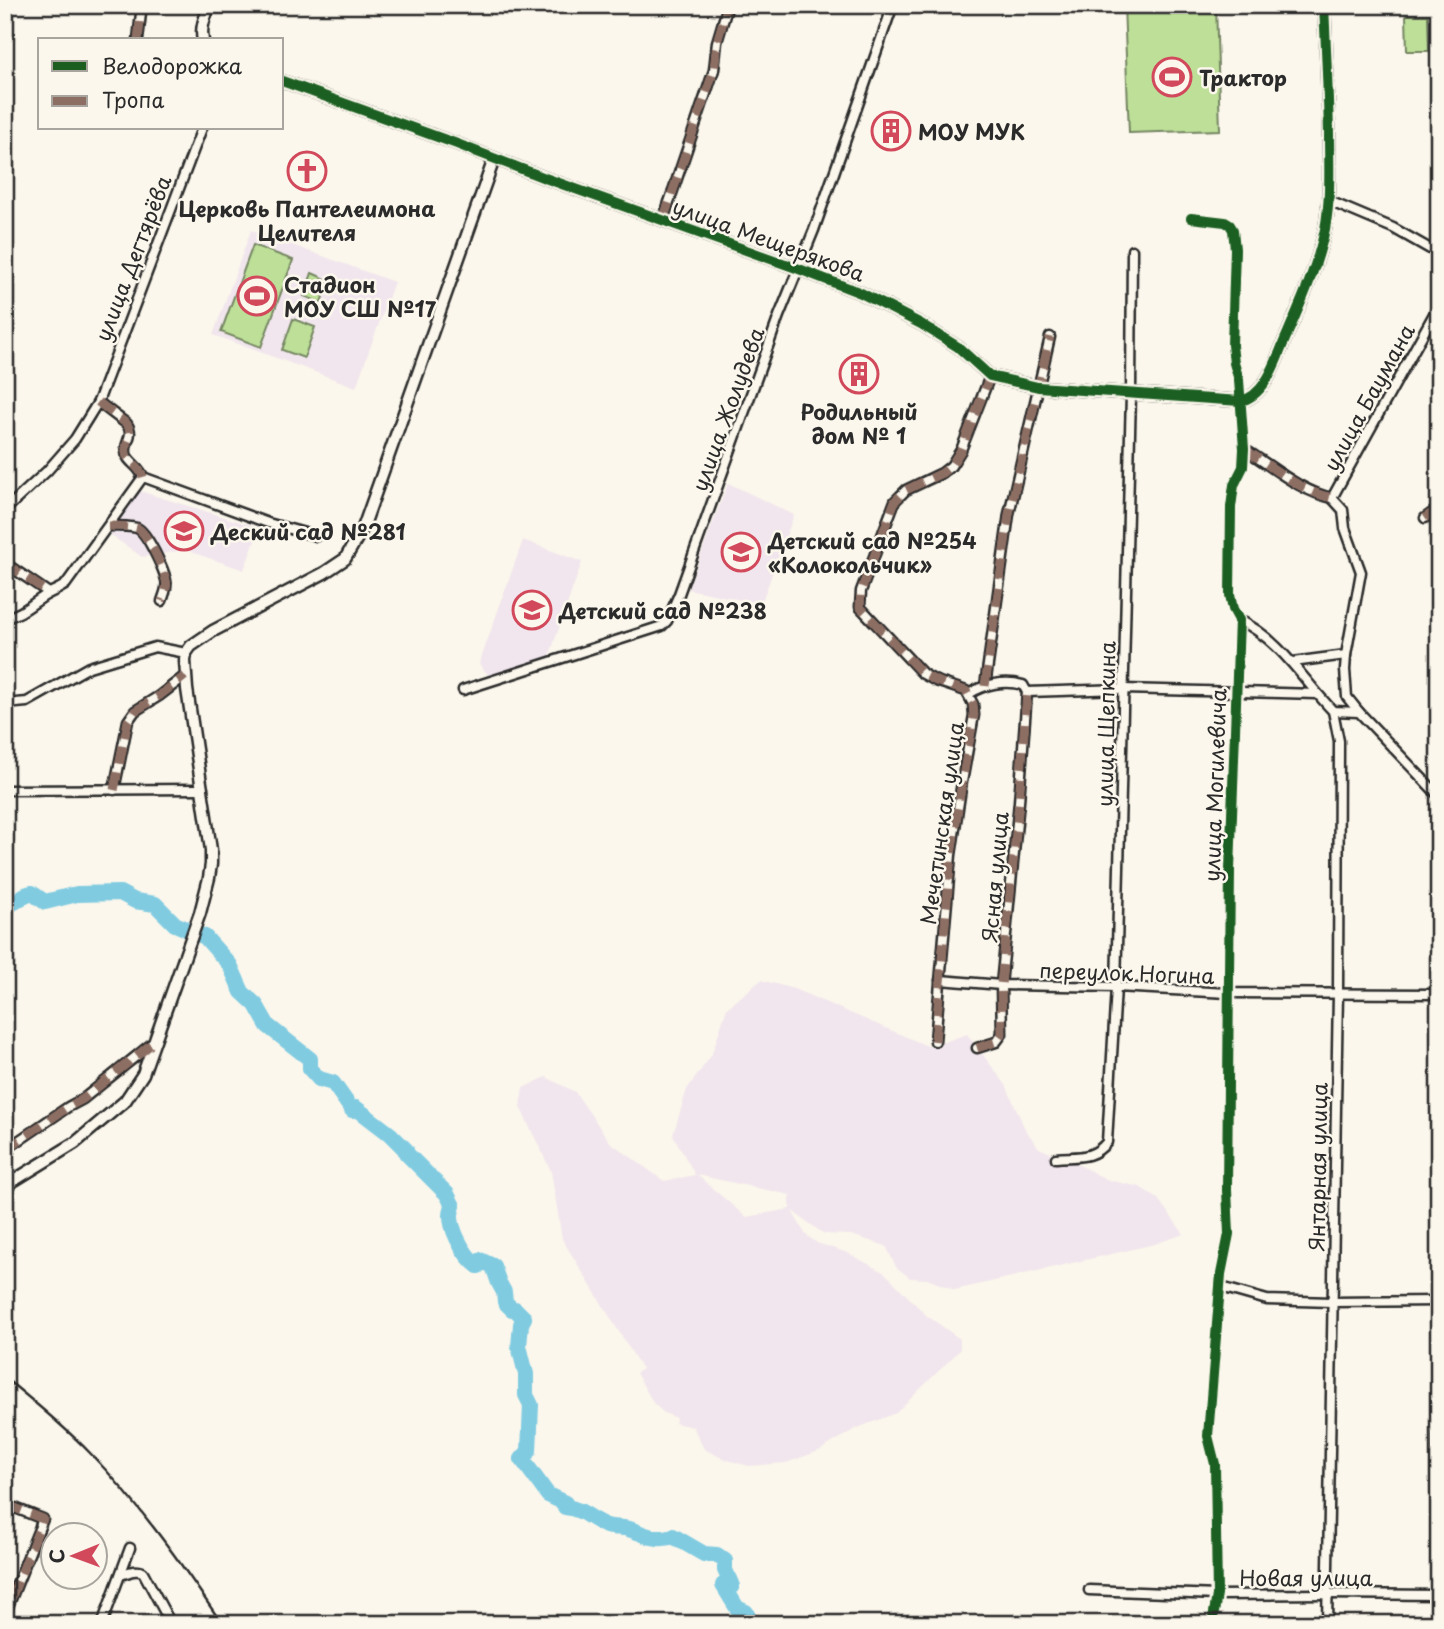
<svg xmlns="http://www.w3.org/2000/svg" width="1444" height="1629" font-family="'Playpen Sans',sans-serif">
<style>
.built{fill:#f1e6ed;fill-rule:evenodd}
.green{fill:#bddf98;stroke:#748562;stroke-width:2}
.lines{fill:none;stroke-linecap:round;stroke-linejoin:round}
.river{stroke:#81cbe1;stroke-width:16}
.minor-casing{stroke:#2b2b2b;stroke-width:13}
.tertiary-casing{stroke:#2b2b2b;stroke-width:15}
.minor{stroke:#fbf7ec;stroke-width:8}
.tertiary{stroke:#fbf7ec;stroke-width:10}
.rail{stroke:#2b2b2b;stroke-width:2.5}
.quiet{stroke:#8d6e63;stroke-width:9;stroke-dasharray:18 9;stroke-linecap:butt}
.cycleway-casing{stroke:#fbf7ec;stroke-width:15}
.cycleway{stroke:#1b5e20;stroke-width:10}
.labels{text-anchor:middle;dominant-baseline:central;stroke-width:5;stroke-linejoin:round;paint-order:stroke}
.poi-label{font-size:21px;font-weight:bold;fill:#2b2b2b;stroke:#fbf7ec;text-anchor:start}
.street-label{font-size:21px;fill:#2b2b2b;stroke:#fbf7ec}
</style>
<rect width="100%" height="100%" fill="#fbf7ec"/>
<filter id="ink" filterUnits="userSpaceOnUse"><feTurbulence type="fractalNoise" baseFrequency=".0143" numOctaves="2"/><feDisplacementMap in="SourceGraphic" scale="14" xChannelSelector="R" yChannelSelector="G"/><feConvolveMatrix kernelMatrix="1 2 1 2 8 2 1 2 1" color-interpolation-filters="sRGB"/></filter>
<g filter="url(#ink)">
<!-- built -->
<g class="built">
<polygon points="251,230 394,282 356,387 213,335"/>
<polygon points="728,483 794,515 761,604 688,589"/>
<polygon points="133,489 260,528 244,570 185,550 142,557 109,534"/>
<polygon points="523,540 582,562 549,657 489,676 479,664"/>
<path d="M761,980l33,9 136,58 37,-13 39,51 19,44 14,19 38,16 31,16 32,7 18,12 26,35 -29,10 -200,46 -28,-11 -17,-1 -14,-11 -10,-21 -35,-11 -27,-1 -32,-23 14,24 11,8 31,10 37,20 41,42 34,24v11l-64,63 -41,16 -36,22 -33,12 -37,3 -25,-7 -20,-10 -11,-22 -18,-4 1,-5 -12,-5 -10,-9 -18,-31 6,-4 -80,-130 -11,-68 -31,-64 3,-19 23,-11 29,15 35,50 54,39 31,-6 -22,-40 14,-46 24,-33 16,-48zM697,1175l93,20v14l-44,8z"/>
</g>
<!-- green -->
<g class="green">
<polygon points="1124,5 1216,5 1220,130 1129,133"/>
<polygon points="1406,15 1428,15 1429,51 1407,51"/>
<polygon points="253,245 293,260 261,347 221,332"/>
<polygon points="312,273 328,280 321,303 304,296"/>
<polygon points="293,319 315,327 304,358 282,350"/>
</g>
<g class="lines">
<!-- river -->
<path class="river" d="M5,905c14,-1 14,-10 27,-12l13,9 32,-8 43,-1 15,8 20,3 20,20 30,13 25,28 12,27 14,13 12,21 42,33v10l9,10 14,4 19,27 4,-2 34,26 16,16v3l41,41 6,12c-8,17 11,50 25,60l2,-6 13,6 6,17 5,9 1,10 7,7h3l9,9 -3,6 -2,22 7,28v21l5,10 -2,46 -7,8 26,36 17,8v4c16,1 27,13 41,19 7,2 16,1 23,3 16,5 27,13 44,7l31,18 13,1 8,6v9l7,16 -9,-1 14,23 9,4 5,12"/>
<defs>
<g id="minor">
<polyline points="138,40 141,13 145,5"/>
<polyline points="1329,201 1393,228 1439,254"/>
<polyline points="1191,218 1225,222 1230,225 1233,230 1235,249 1232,345 1234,363 1239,380 1244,449 1243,467 1234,485 1231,507 1230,595 1233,609 1239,620 1230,870 1227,1190 1229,1234 1221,1274 1208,1436 1215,1464 1217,1595 1212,1624"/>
<polyline points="663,220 714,70 717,42 728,5"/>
<path d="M98,402l29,22c8,13 -3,17 -1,29 1,9 14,13 17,24"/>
<path d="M1244,449c28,17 55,42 88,49"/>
<polyline points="5,510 47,471 75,439 98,402 202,128"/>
<polyline points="1425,518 1439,508"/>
<path d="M109,526c9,0 20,0 28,2 10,4 27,42 29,52 2,7 -2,15 -4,21"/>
<polyline points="5,563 49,593"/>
<path d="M5,618c19,-5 25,-13 41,-23 7,-4 14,-6 20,-11l77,-107 125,46 48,13"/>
<path d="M1239,620c41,19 64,60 94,91l26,1 80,84"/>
<polyline points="1346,655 1345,670 1347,697 1359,712"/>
<polyline points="1293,662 1346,655 1361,572 1345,528 1343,510 1332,498 1439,305"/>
<polyline points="985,686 1009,514 1050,337"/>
<polyline points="463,690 662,626 667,621 679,594 779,316 814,230 893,5"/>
<path d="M969,694c15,-10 36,-14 54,-9l4,7 96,-3 194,5"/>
<polyline points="5,704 27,702 89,667 155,647 186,653"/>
<polyline points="5,790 203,789"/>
<polyline points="114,790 128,721 135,711 159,696 185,676"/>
<polyline points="940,980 1001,985 1116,987 1228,993 1439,994"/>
<polyline points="935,1041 951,855 962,782 974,715 973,704 966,691 936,681 923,674 860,607 861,591 895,501 906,490 942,473 951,466 961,450 990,376"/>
<polyline points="977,1048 996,1042 1002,1034 1001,985 1019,802 1027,692"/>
<polyline points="5,1150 68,1107 83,1099 155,1041"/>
<path d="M1056,1158c22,-2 36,2 51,-16l9,-155 15,-593 1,-144"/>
<polyline points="1221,1287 1267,1300 1331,1302 1439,1301"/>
<polyline points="5,1504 43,1519 5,1614"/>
<path d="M121,1575c8,-3 14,-6 22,-3l28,52"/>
<polyline points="1089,1590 1217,1595 1328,1594 1439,1595"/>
<polyline points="102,1624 130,1548"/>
<polyline points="1327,1624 1338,993 1339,741 1333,711"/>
<polyline points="1436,1624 1439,1350"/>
</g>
<g id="tertiary">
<path d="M203,40c-3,-12 2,-23 7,-35"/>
<path d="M282,81l175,63 88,34 254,91 62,24 60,31 37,23 32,29 48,11 202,14c24,-4 35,-37 43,-57 16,-37 34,-76 42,-115 6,-32 4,-64 4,-96 -1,-43 -3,-85 -5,-128"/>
<polyline points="5,1186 75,1143 125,1101 143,1074 200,913 209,878 211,864 211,850 187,689 185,661 186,653 191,646 213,631 324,573 345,559 363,528 494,159"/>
</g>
</defs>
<!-- minor casing -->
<use href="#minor" class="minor-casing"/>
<!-- tertiary casing -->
<use href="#tertiary" class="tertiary-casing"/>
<!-- minor -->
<use href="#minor" class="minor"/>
<!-- tertiary -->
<use href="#tertiary" class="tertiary"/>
<!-- rail -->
<path class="rail" d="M5,1378c29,24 59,48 85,75 50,52 92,111 132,171"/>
<!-- quiet -->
<g class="quiet">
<polyline points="138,40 141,13 145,5"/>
<polyline points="663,220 714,70 717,42 728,5"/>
<path d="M98,402l29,22c8,13 -3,17 -1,29 1,9 14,13 17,24"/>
<path d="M1244,449c28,17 55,42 88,49"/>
<polyline points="1425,518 1439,508"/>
<path d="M109,526c9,0 20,0 28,2 10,4 27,42 29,52 2,7 -2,15 -4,21"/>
<polyline points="5,563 49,593"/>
<polyline points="985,686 1009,514 1050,337"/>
<polyline points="114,790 128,721 135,711 159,696 185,676"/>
<polyline points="935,1041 951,855 962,782 974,715 973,704 966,691 936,681 923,674 860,607 861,591 895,501 906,490 942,473 951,466 961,450 990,376"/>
<polyline points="977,1048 996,1042 1002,1034 1001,985 1019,802 1027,692"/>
<polyline points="5,1150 68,1107 83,1099 155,1041"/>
<polyline points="5,1504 43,1519 5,1614"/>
</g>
<defs>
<g id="cycleway">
<path d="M282,81l175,63 88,34 254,91 62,24 60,31 37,23 32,29 48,11 202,14c24,-4 35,-37 43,-57 16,-37 34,-76 42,-115 6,-32 4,-64 4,-96 -1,-43 -3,-85 -5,-128"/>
<polyline points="1191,218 1225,222 1230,225 1233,230 1235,249 1232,345 1234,363 1239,380 1244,449 1243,467 1234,485 1231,507 1230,595 1233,609 1239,620 1230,870 1227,1190 1229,1234 1221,1274 1208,1436 1215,1464 1217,1595 1212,1624"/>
</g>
</defs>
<!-- cycleway casing -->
<use href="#cycleway" class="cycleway-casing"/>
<!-- cycleway -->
<use href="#cycleway" class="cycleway"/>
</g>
</g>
<!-- icons -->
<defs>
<symbol id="stadium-ring" viewBox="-11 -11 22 22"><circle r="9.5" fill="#fbf7ec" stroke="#d1495b" stroke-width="1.5"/><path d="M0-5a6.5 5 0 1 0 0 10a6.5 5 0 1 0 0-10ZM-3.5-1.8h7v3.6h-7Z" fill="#d1495b"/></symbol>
<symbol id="building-ring" viewBox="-11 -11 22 22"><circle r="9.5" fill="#fbf7ec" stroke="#d1495b" stroke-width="1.5"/><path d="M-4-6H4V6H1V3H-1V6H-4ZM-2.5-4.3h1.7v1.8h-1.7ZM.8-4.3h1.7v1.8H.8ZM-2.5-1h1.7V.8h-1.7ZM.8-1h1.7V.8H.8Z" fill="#d1495b"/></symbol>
<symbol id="church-ring" viewBox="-11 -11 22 22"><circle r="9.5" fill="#fbf7ec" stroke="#d1495b" stroke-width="1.5"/><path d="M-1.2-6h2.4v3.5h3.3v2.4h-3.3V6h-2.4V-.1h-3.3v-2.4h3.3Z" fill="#d1495b"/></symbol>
<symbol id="school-ring" viewBox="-11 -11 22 22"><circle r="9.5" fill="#fbf7ec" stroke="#d1495b" stroke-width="1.5"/><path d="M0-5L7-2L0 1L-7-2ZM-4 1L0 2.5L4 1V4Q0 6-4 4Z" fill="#d1495b"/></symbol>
</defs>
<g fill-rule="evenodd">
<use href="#stadium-ring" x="1150" y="55" width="44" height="44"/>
<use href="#building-ring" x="869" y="109" width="44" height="44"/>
<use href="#church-ring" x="285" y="149" width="44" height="44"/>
<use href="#stadium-ring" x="235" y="274" width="44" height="44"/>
<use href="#building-ring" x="837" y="352" width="44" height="44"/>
<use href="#school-ring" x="162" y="509" width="44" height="44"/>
<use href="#school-ring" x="719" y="530" width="44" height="44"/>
<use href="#school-ring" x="510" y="588" width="44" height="44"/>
</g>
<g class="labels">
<!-- poi labels -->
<g class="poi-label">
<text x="1199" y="77">Трактор</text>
<text x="918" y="131">МОУ МУК</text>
<text x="307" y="208" text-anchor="middle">Церковь Пантелеимона<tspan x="307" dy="24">Целителя</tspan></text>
<text x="284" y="284">Стадион<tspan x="284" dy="24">МОУ СШ №17</tspan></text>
<text x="859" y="411" text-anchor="middle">Родильный<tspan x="859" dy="24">дом № 1</tspan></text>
<text x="211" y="531">Деский сад №281</text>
<text x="768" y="540">Детский сад №254<tspan x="768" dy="24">«Колокольчик»</tspan></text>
<text x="559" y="610">Детский сад №238</text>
</g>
<!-- street labels -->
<g class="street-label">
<text transform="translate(769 239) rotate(20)">улица Мещерякова</text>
<text transform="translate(132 258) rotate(-69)">улица Дегтярёва</text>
<text transform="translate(1368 397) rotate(-61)">улица Баумана</text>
<text transform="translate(727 409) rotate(-70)">улица Жолудева</text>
<text transform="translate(1105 724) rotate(-89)">улица Щепкина</text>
<text transform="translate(1214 785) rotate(-88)">улица Могилевича</text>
<text transform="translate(941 823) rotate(-82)">Мечетинская улица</text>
<text transform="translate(994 877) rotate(-85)">Ясная улица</text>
<text transform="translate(1127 972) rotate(2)">переулок Ногина</text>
<text transform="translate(1317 1167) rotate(-89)">Янтарная улица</text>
<text x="1306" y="1577">Новая улица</text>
</g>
</g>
<!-- margin -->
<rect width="1444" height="1629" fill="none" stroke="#fbf7ec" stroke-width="28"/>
<rect x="14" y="14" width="1416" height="1601" fill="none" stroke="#2b2b2b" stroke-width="2.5" filter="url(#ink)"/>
<!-- legend -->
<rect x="38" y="38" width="245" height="91" fill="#fbf7ec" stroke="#a8a59f" stroke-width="2"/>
<rect x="52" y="61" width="35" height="10" fill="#1b5e20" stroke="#a8a59f" stroke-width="2"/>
<text x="102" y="74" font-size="21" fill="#2b2b2b">Велодорожка</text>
<rect x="52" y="96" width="35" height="10" fill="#8d6e63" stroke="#a8a59f" stroke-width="2"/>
<text x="102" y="108" font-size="21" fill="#2b2b2b">Тропа</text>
<!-- north arrow -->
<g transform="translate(74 1556) rotate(269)"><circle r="33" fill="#fbf7ec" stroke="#a8a59f" stroke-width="2"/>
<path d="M0-5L12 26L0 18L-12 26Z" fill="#d1495b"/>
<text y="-10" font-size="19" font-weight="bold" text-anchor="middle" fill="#2b2b2b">С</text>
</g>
</svg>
